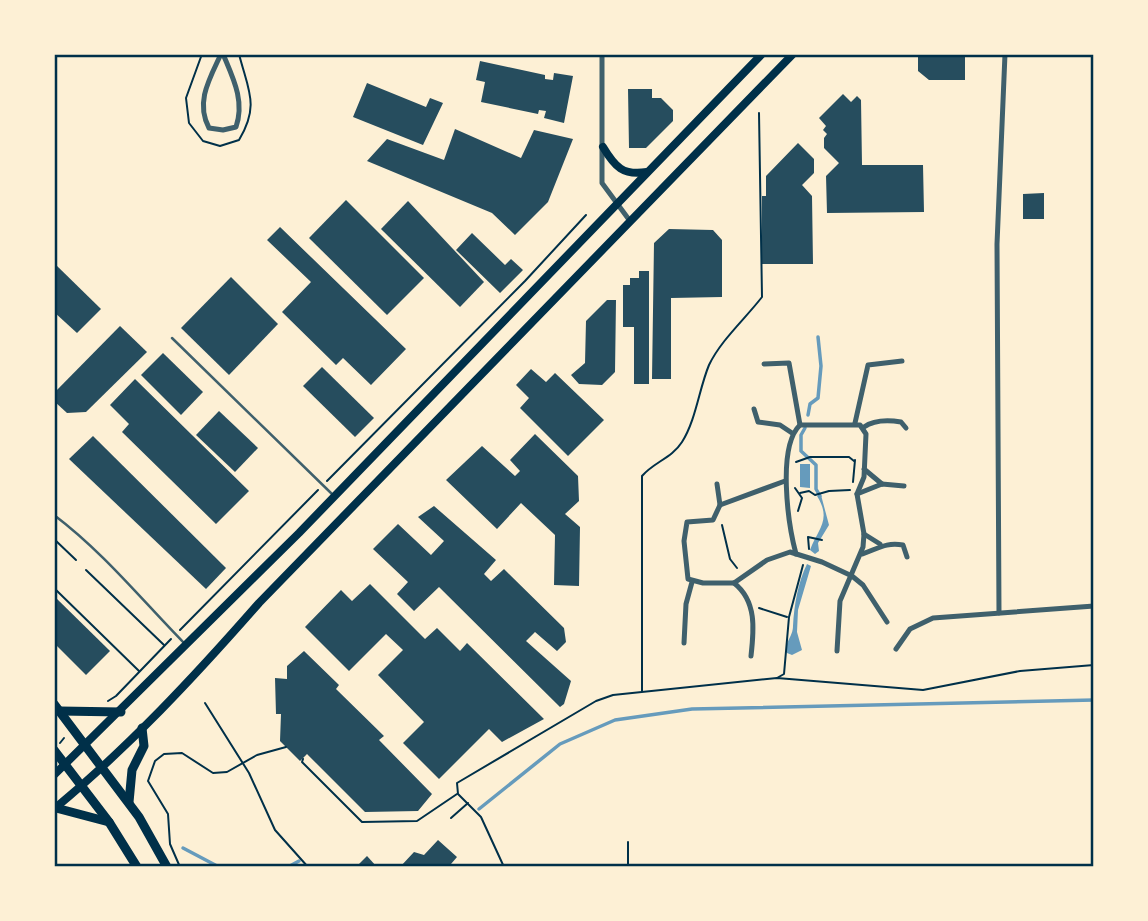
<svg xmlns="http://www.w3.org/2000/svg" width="1148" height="921" font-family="Rubik,sans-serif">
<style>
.water{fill:#669bbc}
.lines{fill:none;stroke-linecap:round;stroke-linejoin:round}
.stream{stroke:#669bbc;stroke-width:3.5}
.building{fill:#264d5e}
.path{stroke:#003049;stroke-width:2}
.service{stroke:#3f606c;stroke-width:2.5}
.minor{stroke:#3f606c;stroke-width:5}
.primary{stroke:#003049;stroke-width:8}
.trunk{stroke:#003049;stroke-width:9}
.neatline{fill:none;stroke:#003049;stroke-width:2.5}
</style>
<rect width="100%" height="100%" fill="#fdf0d5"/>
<!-- water -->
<g class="water">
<polygon points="800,464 810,464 810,488 800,487"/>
<path d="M821,495l8,30 -11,18 1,8 -4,3 -5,-4c8,-21 22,-30 7,-54z"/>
<path d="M807,564l4,2 -13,44 -1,22 5,18 -10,5 -5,-2c-3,-11 6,-16 6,-27 1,-20 5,-44 14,-62z"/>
</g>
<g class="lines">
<!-- stream -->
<g class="stream">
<polyline points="808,415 810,404 818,398 821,366 818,337"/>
<polyline points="805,428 801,435 801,451 816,465 816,489 820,496"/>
<polyline points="479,809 560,744 615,720 692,709 1094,700"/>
<polyline points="183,848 219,867"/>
<polyline points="288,867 299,861"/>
</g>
</g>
<!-- building -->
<g class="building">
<polygon points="918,54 969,54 965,57 965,80 929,80 918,71"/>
<polygon points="480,61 545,75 545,79 553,80 554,73 573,76 564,123 544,118 546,111 539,110 538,114 481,102 485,82 476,80"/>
<polygon points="367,83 426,107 430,98 443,103 423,145 353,117"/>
<polygon points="628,89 652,89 652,98 661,98 673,110 673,121 646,148 629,148"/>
<polygon points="843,94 851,102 857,96 861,100 862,165 923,165 924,212 827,213 826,176 839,163 824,148 824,138 827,134 823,130 826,126 819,118"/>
<polygon points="455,129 521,158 534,130 573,139 548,202 515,235 492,213 367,161 387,139 444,160"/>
<polygon points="798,143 814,159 814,173 802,185 812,196 813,264 762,264 762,196 766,196 766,176"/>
<polygon points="1044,193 1044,219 1023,219 1023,194"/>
<polygon points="346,200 424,278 387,315 309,238"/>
<polygon points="408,201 484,282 460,307 381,229"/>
<polygon points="280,227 406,349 371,385 343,358 336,365 282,312 311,282 267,240"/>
<polygon points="669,229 713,230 722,240 722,297 671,298 671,379 652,379 654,243"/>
<polygon points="472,233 505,265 511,259 523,270 500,293 456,250"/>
<polygon points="54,263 101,309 77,333 54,312"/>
<polygon points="639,271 649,271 649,384 634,384 634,327 623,327 623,285 630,285 630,278 639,278"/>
<polygon points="231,277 278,324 229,375 181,328"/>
<polygon points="607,300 616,300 615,372 602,385 579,384 571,375 585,363 586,321"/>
<polygon points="120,326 147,352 86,412 67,413 54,401 54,393"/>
<polygon points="163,353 203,392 181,415 141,375"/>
<polygon points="322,367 374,418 355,437 303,386"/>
<polygon points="531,369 546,382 555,373 604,420 568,456 520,408 529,398 516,385"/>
<polygon points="135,379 249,491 216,524 122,432 129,424 110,405"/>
<polygon points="219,411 258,448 235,472 196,435"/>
<polygon points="535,434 578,476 579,501 565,514 580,527 579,586 554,585 555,535 521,503 497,529 446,480 482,446 515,476 520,471 510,460"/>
<polygon points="93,436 226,568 206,589 69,459"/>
<polygon points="434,506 496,560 484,574 491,581 504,569 564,628 566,642 557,651 535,632 526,641 571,681 564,704 560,707 439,587 414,611 397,594 408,582 373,549 398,524 431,555 444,541 418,517"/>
<polygon points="370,584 425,639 437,628 460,651 467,643 544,719 502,742 489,729 439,779 403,743 424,722 378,675 403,650 386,634 349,671 305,627 341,590 352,601"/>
<polygon points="54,596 110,651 86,675 54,643"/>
<polygon points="304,651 339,685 336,689 384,736 379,740 432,794 418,811 365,812 307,754 300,761 280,741 281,714 276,714 275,678 287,679 287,666"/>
<polygon points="438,840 457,857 451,864 454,867 400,867 414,852 424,855"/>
<polygon points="367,856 377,867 356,867"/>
</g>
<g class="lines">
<!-- path -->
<g class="path">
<path d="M202,54l-16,44 3,25 14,18 17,5 19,-6c21,-35 9,-50 0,-86"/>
<polyline points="796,462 810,457 849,457 854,461"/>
<polyline points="327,481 525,281 586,215"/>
<polyline points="853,482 855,460"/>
<polyline points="795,488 802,498 798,511"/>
<polyline points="800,493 809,491 815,495 829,491 850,490"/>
<polyline points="722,525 730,559 737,568"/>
<polyline points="54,539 76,560"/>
<polyline points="809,549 808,537 822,540"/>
<polyline points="86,570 164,645"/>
<polyline points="54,588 139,671"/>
<polyline points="759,608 787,617"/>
<polyline points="180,630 318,490"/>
<polyline points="777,678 784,674 789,617 803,565"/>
<path d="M642,691v-215c12,-14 30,-18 40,-34 14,-22 17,-53 27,-77 12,-25 36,-46 53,-68l-3,-184"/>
<polyline points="108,701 116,696 171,639"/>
<polyline points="205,703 249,773 275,830 308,867"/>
<polyline points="60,743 64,738"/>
<polyline points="303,759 302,762 362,822 417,821 457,794"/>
<polyline points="451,818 468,803"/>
<polyline points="180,867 170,844 168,814 148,781 155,761 164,754 182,753 213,773 227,772 257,755 286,747"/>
<polyline points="504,867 481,817 458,794 457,783 596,701 613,695 777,678 923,690 1020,671 1094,665"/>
<polyline points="628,867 628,842"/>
</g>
<!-- service -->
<g class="service">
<polyline points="172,338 332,494"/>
<path d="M54,515c49,37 87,84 130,128"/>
</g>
<!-- minor -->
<g class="minor">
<path d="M221,54c-11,24 -26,48 -12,74l14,2 13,-3c9,-26 -3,-49 -13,-73"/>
<polyline points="602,54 602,183 630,221"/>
<polyline points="764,364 789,363 800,425"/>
<polyline points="754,409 758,422 780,425 792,433"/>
<polyline points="855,423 868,365 902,361"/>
<path d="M864,427c10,-7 24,-7 37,-5l5,6"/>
<polyline points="864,469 882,484"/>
<polyline points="785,481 720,505 713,520 687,522 684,541 688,579 703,583 734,583 767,560 790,552 822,562 852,576 863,585 887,622"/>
<polyline points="717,484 720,505"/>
<polyline points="857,494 882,484 904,486"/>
<polyline points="864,534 880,544"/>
<path d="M796,554c-8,-30 -19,-107 4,-129h60l6,9 -2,43 -7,17 7,40 -1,13 -23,54 -3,50"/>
<path d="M862,554c16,-5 23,-12 41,-9l4,12"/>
<path d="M734,583c23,18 20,47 17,73"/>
<polyline points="999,613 997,244 1005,54"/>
<polyline points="684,643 686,604 692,582"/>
<polyline points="896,649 910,629 933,618 1094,606"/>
</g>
<!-- primary -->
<g class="primary">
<path d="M603,147c12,20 20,29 44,25"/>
<polyline points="54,775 299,533 762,54"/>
<path d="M54,809c75,-62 141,-133 205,-206l534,-549"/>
</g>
<!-- trunk -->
<g class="trunk">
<polyline points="54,704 139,817 167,867"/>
<polyline points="60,711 121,712"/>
<polyline points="54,750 109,822 137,867"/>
<polyline points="129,802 132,770 144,746 142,728"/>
<polyline points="56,808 109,822"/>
</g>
</g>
<!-- border -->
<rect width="1148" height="921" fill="none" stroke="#fdf0d5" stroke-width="112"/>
<rect x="56" y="56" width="1036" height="809" class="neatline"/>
</svg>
